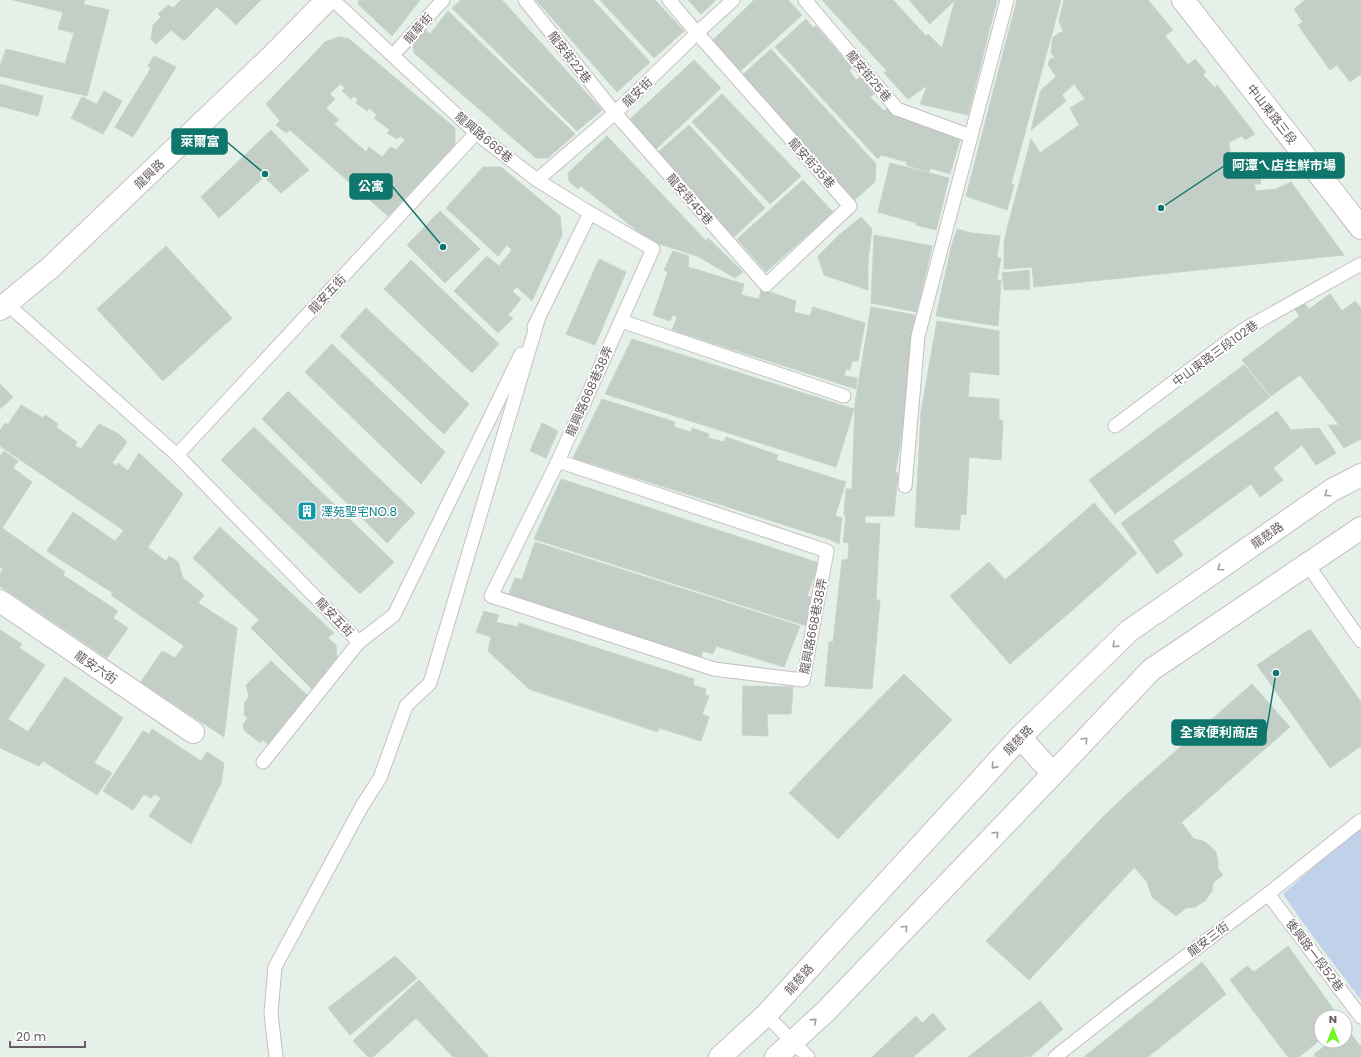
<svg xmlns="http://www.w3.org/2000/svg" width="1361" height="1057" font-family="Poppins,'Noto Sans TC',sans-serif">
<style>
.green{fill:#bfd2ea}
.building{fill:#c3cec6;stroke:#c2d6c7;fill-rule:evenodd}
.lines{fill:none;stroke-linecap:round;stroke-linejoin:round}
.service-casing{stroke:#c7bec5;stroke-width:15}
.minor-casing{stroke:#c7bec5;stroke-width:24}
.tertiary-casing{stroke:#c7bec5;stroke-width:24}
.secondary-casing{stroke:#c7bdc5;stroke-width:24}
.service{stroke:#fff;stroke-width:13}
.minor{stroke:#fff;stroke-width:22}
.tertiary{stroke:#fff;stroke-width:22}
.secondary{stroke:#fff;stroke-width:22}
.oneway{stroke:#a49da3}
.labels{text-anchor:middle;dominant-baseline:central;stroke-width:3.5;stroke-linejoin:round;paint-order:stroke}
.street-label{font-size:12px;fill:#675c65;stroke:#fff}
.culture-label{font-size:12px;fill:#0d838f;stroke:#fff;text-anchor:start}
.leader{fill:none;stroke:#0f766e;stroke-width:1.5}
.callout-dot{fill:#0f766e;stroke:#fff;stroke-width:1.5}
.callout{fill:#0f766e;stroke:#0f766e;stroke-width:1.5}
.callout-label{font-size:13px;text-anchor:middle;font-weight:bold;fill:#fff}
</style>
<rect width="100%" height="100%" fill="#e5f0e8"/>
<!-- green -->
<polygon class="green" points="1361,826 1361,1000 1314,938 1283,894"/>
<!-- building -->
<g class="building">
<polygon points="13,0 85,0 83,4 109,10 87,96 0,76 0,66 6,49 65,64 74,33 58,29 63,12"/>
<polygon points="181,0 261,0 236,25 217,7 184,41 171,30 156,44 151,40 153,25 161,17 158,14 168,5 173,8"/>
<polygon points="359,0 420,0 392,36 358,4"/>
<polygon points="461,0 502,0 602,110 577,131 452,8"/>
<polygon points="536,0 593,0 650,62 617,92"/>
<polygon points="600,0 655,0 684,31 654,58"/>
<polygon points="688,0 716,0 701,14"/>
<polygon points="754,0 788,0 802,15 736,75 708,45"/>
<polygon points="822,0 893,0 926,36 887,71"/>
<polygon points="909,0 955,0 930,24"/>
<polygon points="955,0 997,0 968,115 920,104 942,48"/>
<polygon points="1017,0 1061,0 1011,184 1014,185 1007,210 966,196"/>
<polygon points="1064,0 1148,0 1173,30 1165,36 1188,65 1195,59 1206,72 1203,75 1215,88 1217,85 1255,134 1245,140 1242,136 1229,142 1040,153 1079,125 1070,108 1085,99 1074,84 1062,95 1066,101 1031,130 1041,90 1056,77 1048,64 1050,59 1055,58 1051,52 1053,37 1063,31 1059,21"/>
<polygon points="1305,0 1361,0 1361,74 1350,82 1337,65 1330,70 1298,25 1303,22 1294,9"/>
<polygon points="448,11 575,134 548,158 536,158 414,53 413,41 425,30 430,34"/>
<polygon points="806,19 813,28 816,26 852,68 849,70 856,80 860,77 874,94 870,97 884,111 887,108 962,133 950,174 930,168 929,172 906,165 907,162 881,155 878,159 775,47"/>
<polygon points="928,34 942,48 928,85 908,99 884,73"/>
<path d="M339,37l10,2 106,89v17l-67,71 -98,-86 -4,3 -10,-8 4,-4 -14,-17 59,-62zM340,84l5,4 -3,3 9,8 3,-3 4,4 -2,3 11,8 2,-3 8,7 -3,3 16,12 -3,3 10,6 3,-3 5,4 -9,10 -5,-3 -9,10 -13,-10 -3,5 -32,-28 5,-4 -13,-12 9,-9 -5,-5z"/>
<polygon points="771,49 876,164 875,182 853,201 739,78"/>
<polygon points="154,56 176,67 133,137 115,127 151,68 148,66"/>
<polygon points="694,60 721,88 654,151 627,122"/>
<polygon points="0,84 43,96 38,116 0,106"/>
<polygon points="104,91 122,101 103,134 71,118 82,97 97,104"/>
<polygon points="722,94 801,176 770,204 692,122"/>
<polygon points="689,125 765,208 734,237 657,153"/>
<polygon points="271,130 309,170 281,193 264,177 219,218 201,197"/>
<polygon points="607,136 706,241 708,238 743,272 735,278 697,256 650,241 581,186 578,189 569,181 568,173"/>
<polygon points="1031,139 1040,153 1229,142 1232,168 1253,166 1254,175 1261,175 1260,184 1254,184 1256,191 1276,189 1291,182 1344,255 1034,287 1032,267 1004,269 1004,243 1008,225"/>
<polygon points="890,163 949,178 936,230 916,225 917,223 878,212"/>
<polygon points="483,167 501,167 560,216 562,235 532,301 517,287 512,291 521,299 508,315 513,318 498,333 454,291 487,256 499,266 512,250 507,245 498,256 446,208"/>
<polygon points="803,180 833,212 766,272 737,239"/>
<polygon points="440,211 480,249 445,283 407,245"/>
<polygon points="861,217 872,229 868,261 868,290 824,275 818,256 838,236"/>
<polygon points="957,229 972,233 1000,236 997,258 1001,258 997,280 1001,280 998,326 936,316 951,248"/>
<polygon points="874,235 932,246 917,312 871,303"/>
<polygon points="166,246 232,318 163,381 97,309"/>
<polygon points="673,251 689,256 688,267 744,284 741,295 759,299 761,289 796,301 794,312 810,316 813,307 865,323 858,361 852,361 850,370 846,369 844,376 857,378 856,389 672,330 677,317 673,315 670,321 653,315 668,272 664,270"/>
<polygon points="599,259 626,272 595,345 566,334"/>
<polygon points="411,260 499,344 472,373 384,289"/>
<polygon points="1029,270 1030,289 1004,290 1002,273"/>
<polygon points="1330,294 1342,311 1355,301 1361,308 1361,439 1344,448 1328,425 1339,425 1300,375 1271,396 1242,360 1300,316 1292,306 1301,299 1309,309"/>
<polygon points="871,307 915,315 902,434 895,473 898,473 894,516 865,516 865,523 880,524 876,600 880,600 872,689 825,686 829,642 833,642 842,560 848,559 849,543 843,542 846,516 844,515 846,489 852,489 855,404"/>
<polygon points="366,308 469,404 444,434 340,336"/>
<polygon points="937,321 999,331 999,375 970,372 968,397 999,399 999,419 1003,421 1001,460 969,457 966,515 961,514 959,530 915,527 921,412"/>
<polygon points="632,339 854,409 836,467 605,394"/>
<polygon points="332,344 445,452 421,484 305,372"/>
<polygon points="1244,365 1270,397 1115,514 1089,480"/>
<polygon points="0,384 13,397 0,409"/>
<polygon points="288,391 415,513 387,543 262,419"/>
<polygon points="602,399 675,422 674,427 691,432 692,428 709,434 708,438 724,442 726,437 778,455 776,460 846,482 835,516 842,518 839,544 829,539 573,458"/>
<polygon points="21,405 43,418 45,415 58,424 56,427 77,442 75,446 81,449 99,424 119,434 127,442 112,463 116,466 118,463 128,471 139,453 183,494 148,547 0,446 0,431 5,423 8,425"/>
<polygon points="1277,411 1291,430 1319,428 1336,453 1316,465 1302,445 1273,468 1283,480 1260,497 1251,484 1173,541 1183,555 1157,574 1121,523"/>
<polygon points="542,423 558,431 546,458 530,451"/>
<polygon points="254,427 394,562 360,594 221,460"/>
<polygon points="4,451 18,461 13,468 32,482 2,528 65,572 63,575 118,611 113,618 128,628 107,658 0,586 0,574 3,569 0,567 0,456"/>
<polygon points="561,479 819,563 807,596 820,601 813,628 534,539"/>
<polygon points="1094,503 1137,553 1069,613 1026,562"/>
<polygon points="73,512 115,541 124,530 166,561 169,556 178,562 183,578 204,595 198,603 237,628 224,737 141,682 162,651 175,658 184,646 111,595 113,593 47,551"/>
<polygon points="220,527 334,633 328,638 336,645 337,658 326,670 332,675 315,692 251,628 259,620 193,558"/>
<polygon points="535,542 800,626 784,667 716,646 713,654 703,651 700,659 508,596 515,578 522,580"/>
<polygon points="989,562 1005,580 1026,562 1069,613 1010,664 950,596"/>
<polygon points="484,611 499,615 496,622 518,627 519,623 694,679 693,685 706,689 705,695 709,696 702,714 709,717 701,741 659,728 658,732 529,689 488,651 491,637 476,632"/>
<polygon points="1310,629 1361,702 1361,746 1330,768 1257,665"/>
<polygon points="0,630 22,644 19,648 45,665 8,719 28,732 65,677 123,718 94,763 112,773 97,795 43,761 39,766 0,748"/>
<polygon points="271,661 310,698 268,744 263,740 260,743 244,730 243,725 248,718 244,715 245,702 249,697 246,685"/>
<polygon points="904,674 952,720 895,779 846,733"/>
<polygon points="1252,684 1290,727 1166,836 1128,793"/>
<polygon points="743,686 793,687 791,714 767,714 768,736 742,735"/>
<polygon points="152,729 201,761 207,752 224,763 221,783 191,844 149,816 161,798 155,794 151,798 144,794 133,810 103,791 143,731 149,734"/>
<polygon points="846,733 895,779 838,839 789,793"/>
<polygon points="1128,793 1166,836 1181,822 1194,839 1203,841 1209,845 1216,852 1218,861 1218,869 1223,875 1213,883 1212,891 1205,901 1195,907 1186,908 1176,916 1152,897 1147,882 1134,867 1144,857 1102,818"/>
<polygon points="1102,818 1144,857 1029,980 986,941"/>
<polygon points="1288,946 1339,1017 1321,1017 1321,1039 1299,1057 1288,1057 1230,980 1247,966 1254,972"/>
<polygon points="395,956 417,978 350,1035 328,1008"/>
<polygon points="1202,962 1226,994 1148,1057 1084,1057"/>
<polygon points="419,980 489,1057 453,1057 416,1018 373,1057 368,1057 353,1041"/>
<polygon points="1040,1001 1063,1029 1030,1057 968,1057"/>
<polygon points="933,1013 946,1029 913,1057 872,1057 916,1016 922,1023"/>
<polygon points="1348,1030 1361,1047 1361,1057 1316,1057 1314,1054 1332,1041 1345,1041 1345,1032"/>
</g>
<g class="lines">
<defs>
<g id="service">
<polyline points="333,0 476,133 537,180 590,213 653,249 558,461 491,596 714,669 803,680 827,551 558,461"/>
<polyline points="525,0 615,113 766,285 850,206 697,33 669,0"/>
<polyline points="805,0 897,109 971,136"/>
<polyline points="393,55 443,0"/>
<polyline points="537,180 615,113 697,33 733,0"/>
<polyline points="6,303 177,455 359,642"/>
<polyline points="621,321 844,396"/>
<polyline points="534,327 590,213"/>
<polyline points="1115,426 1243,330 1361,264"/>
<polyline points="177,455 476,133"/>
<polyline points="905,486 918,336 1007,0"/>
<polyline points="1307,564 1361,641"/>
<polyline points="263,762 359,642 394,615 521,354"/>
<polyline points="1268,894 1361,1017"/>
<polyline points="766,1015 808,1057"/>
<polyline points="276,1057 271,1013 275,967 362,806 380,778 406,706 430,683 538,320"/>
<polyline points="1055,1057 1121,1005 1268,894 1361,820"/>
</g>
<polyline id="minor" points="0,601 193,732"/>
<g id="tertiary">
<polyline points="0,309 50,268 272,56 327,0"/>
<polyline points="1020,737 1053,774"/>
<polyline points="720,1057 766,1015 1020,737 1129,631 1332,490 1361,475"/>
<polyline points="776,1057 826,1011 1053,774 1151,670 1361,528"/>
</g>
<polyline id="secondary" points="1183,0 1361,228"/>
</defs>
<!-- service casing -->
<use href="#service" class="service-casing"/>
<!-- minor casing -->
<use href="#minor" class="minor-casing"/>
<!-- tertiary casing -->
<use href="#tertiary" class="tertiary-casing"/>
<!-- secondary casing -->
<use href="#secondary" class="secondary-casing"/>
<!-- service -->
<use href="#service" class="service"/>
<!-- minor -->
<use href="#minor" class="minor"/>
<!-- tertiary -->
<use href="#tertiary" class="tertiary"/>
<!-- secondary -->
<use href="#secondary" class="secondary"/>
</g>
<!-- one-way arrows -->
<defs><path id="oneway-chevron" d="M-2-3.5L2.5 0L-2 3.5" fill="none" stroke-width="1.6" stroke-linecap="round" stroke-linejoin="round"/></defs>
<g class="oneway">
<use href="#oneway-chevron" transform="translate(1327 494) rotate(146)"/>
<use href="#oneway-chevron" transform="translate(1220 568) rotate(145)"/>
<use href="#oneway-chevron" transform="translate(1115 645) rotate(136)"/>
<use href="#oneway-chevron" transform="translate(1085 740) rotate(-47)"/>
<use href="#oneway-chevron" transform="translate(994 766) rotate(132)"/>
<use href="#oneway-chevron" transform="translate(996 834) rotate(-46)"/>
<use href="#oneway-chevron" transform="translate(905 928) rotate(-46)"/>
<use href="#oneway-chevron" transform="translate(814 1021) rotate(-42)"/>
</g>
<!-- icons -->
<defs>
<symbol id="building-square" viewBox="-11 -11 22 22"><rect x="-9" y="-9" width="18" height="18" rx="4" fill="#0f9aa8" stroke="#fff"/><path d="M-4-6H4V6H1V3H-1V6H-4ZM-2.5-4.3h1.7v1.8h-1.7ZM.8-4.3h1.7v1.8H.8ZM-2.5-1h1.7V.8h-1.7ZM.8-1h1.7V.8H.8Z" fill="#fff"/></symbol>
</defs>
<g fill-rule="evenodd">
<use href="#building-square" x="296" y="500" width="22" height="22"/>
</g>
<g class="labels">
<!-- street labels -->
<g class="street-label">
<text transform="translate(418 28) rotate(-48)">龍華街</text>
<text transform="translate(570 57) rotate(52)">龍安街22巷</text>
<text transform="translate(869 76) rotate(50)">龍安街25巷</text>
<text transform="translate(637 92) rotate(-44)">龍安街</text>
<text transform="translate(1272 114) rotate(52)">中山東路三段</text>
<text transform="translate(484 137) rotate(40)">龍興路668巷</text>
<text transform="translate(812 163) rotate(48)">龍安街35巷</text>
<text transform="translate(149 174) rotate(-44)">龍興路</text>
<text transform="translate(690 199) rotate(49)">龍安街45巷</text>
<text transform="translate(327 294) rotate(-47)">龍安五街</text>
<text transform="translate(1215 353) rotate(-36)">中山東路三段102巷</text>
<text transform="translate(589 391) rotate(-66)">龍興路668巷38弄</text>
<text transform="translate(1267 535) rotate(-35)">龍慈路</text>
<text transform="translate(335 617) rotate(46)">龍安五街</text>
<text transform="translate(813 626) rotate(-79)">龍興路668巷38弄</text>
<text transform="translate(96 667) rotate(34)">龍安六街</text>
<text transform="translate(1018 740) rotate(-46)">龍慈路</text>
<text transform="translate(1208 939) rotate(-37)">龍安三街</text>
<text transform="translate(1315 955) rotate(53)">後興路一段52巷</text>
<text transform="translate(799 979) rotate(-48)">龍慈路</text>
</g>
<!-- culture labels -->
<g class="culture-label">
<text x="321" y="511">澤苑聖宅NO.8</text>
</g>
</g>
<!-- callouts -->
<path class="leader" d="M265 174L227 142M1161 208L1224 166M443 247L392 186M1276 673L1266 733"/>
<g class="callout-dot">
<circle cx="265" cy="174" r="4"/>
<circle cx="1161" cy="208" r="4"/>
<circle cx="443" cy="247" r="4"/>
<circle cx="1276" cy="673" r="4"/>
</g>
<g class="callout">
<rect x="172" y="129" width="55" height="25" rx="4"/>
<rect x="1224" y="153" width="120" height="25" rx="4"/>
<rect x="350" y="174" width="42" height="25" rx="4"/>
<rect x="1172" y="720" width="94" height="25" rx="4"/>
</g>
<g class="callout-label">
<text x="200" y="146">萊爾富</text>
<text x="1284" y="170">阿潭ㄟ店生鮮市場</text>
<text x="371" y="191">公寓</text>
<text x="1219" y="737">全家便利商店</text>
</g>
<!-- north arrow -->
<g transform="translate(1333 1029)"><circle r="19" fill="#ffffff" stroke="#c2bec1"/>
<path d="M0-3L7 15L0 10L-7 15Z" fill="#71f922"/>
<text y="-6" font-size="11" font-weight="bold" text-anchor="middle" fill="#675c65">N</text>
</g>
<!-- scale -->
<path d="M10 1041v6h75v-6" fill="none" stroke="#675c65" stroke-width="2"/>
<text x="16" y="1041" font-size="12" fill="#675c65" stroke="#ffffff" stroke-width="3" paint-order="stroke">20 m</text>
</svg>
